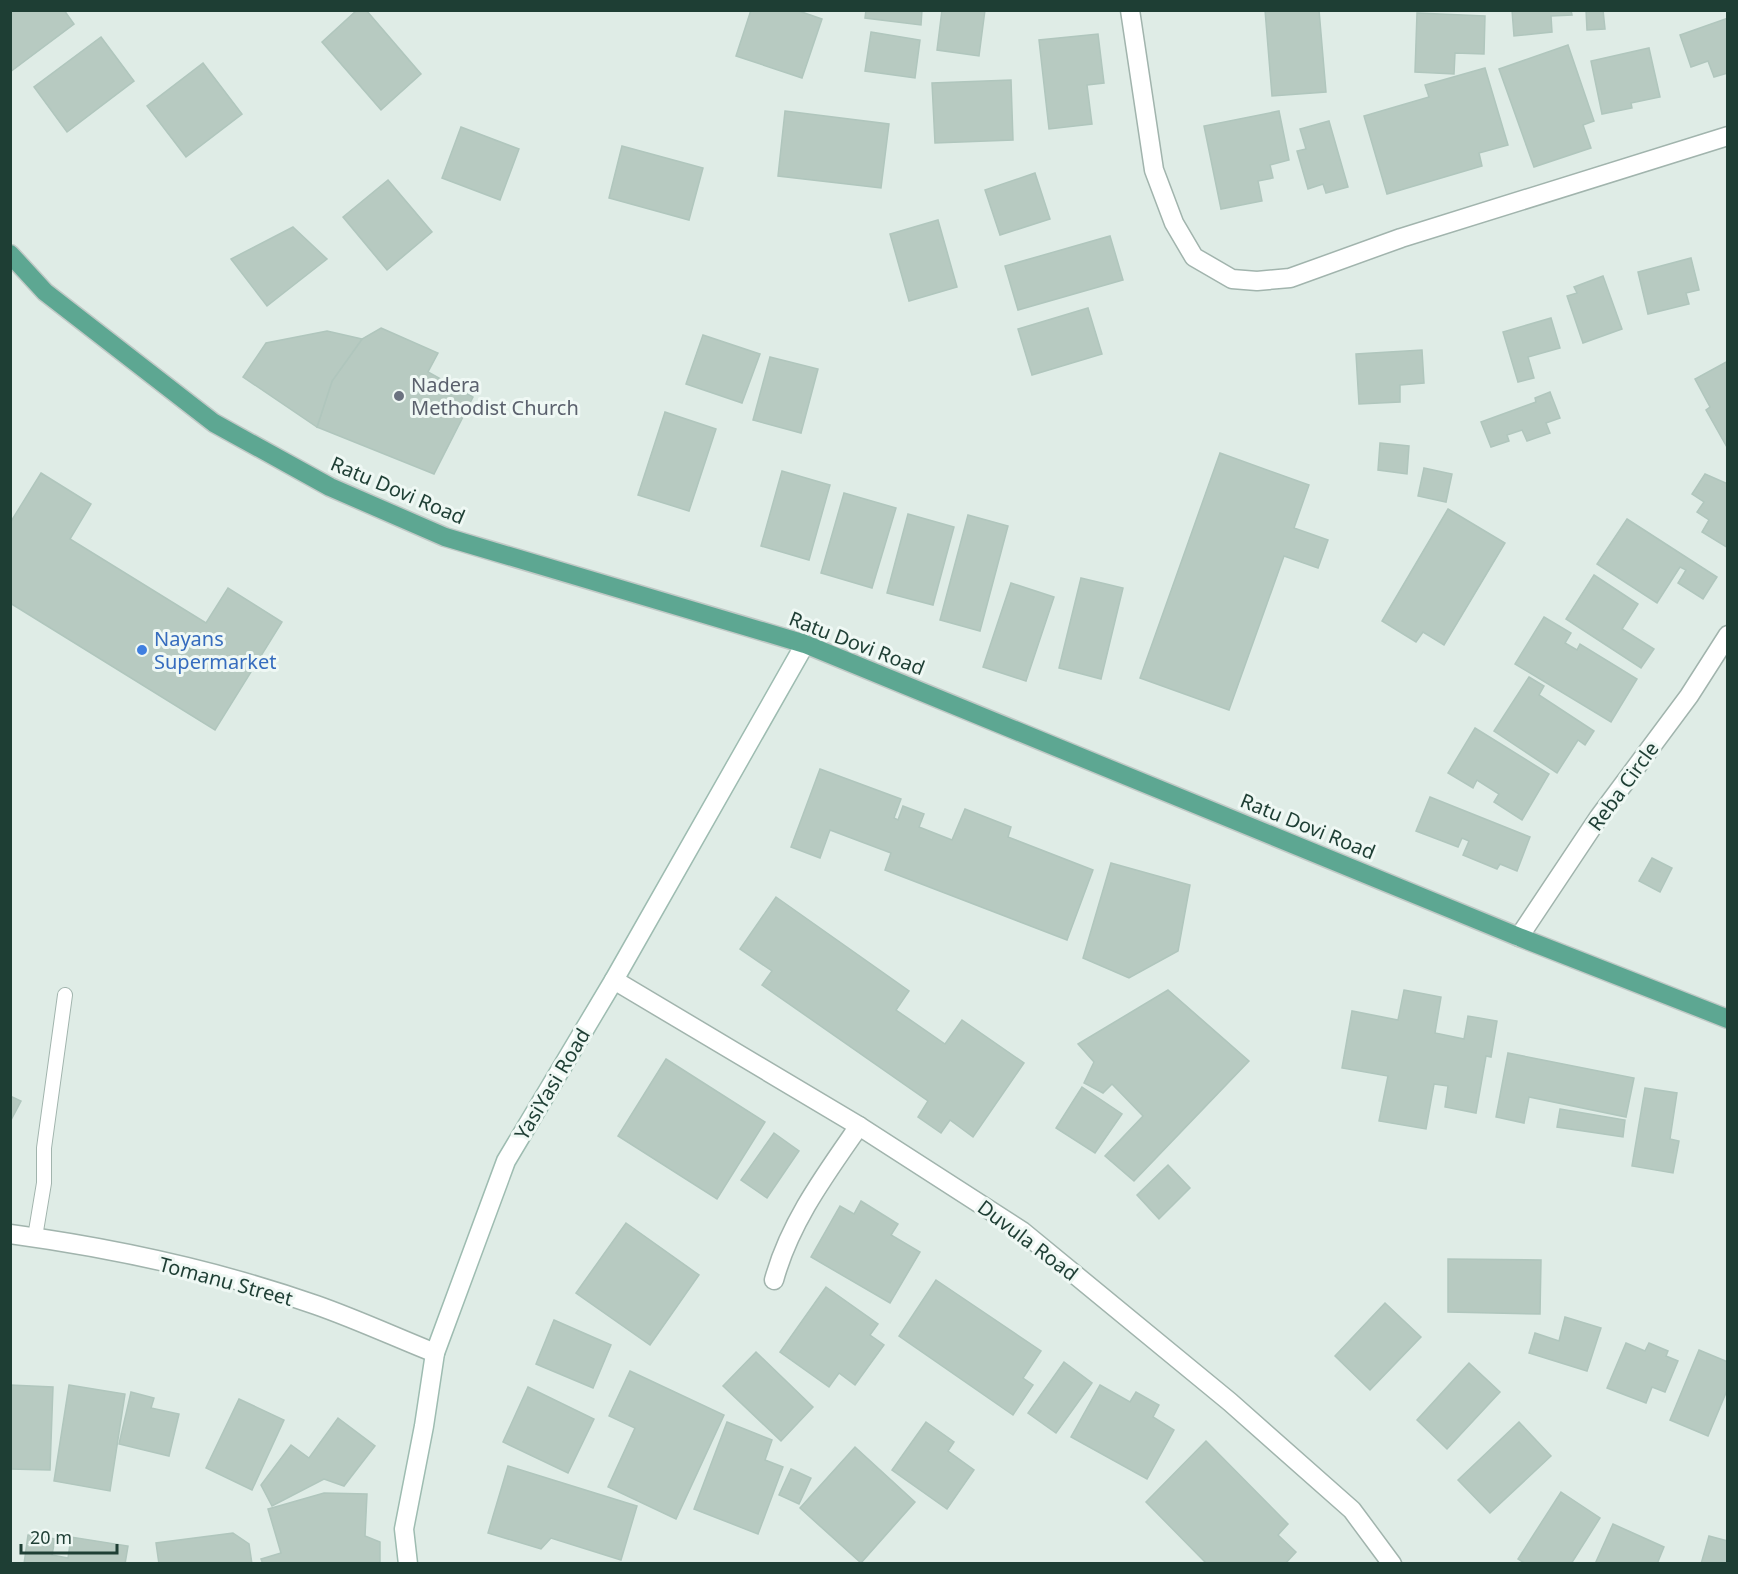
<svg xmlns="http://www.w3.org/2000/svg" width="1738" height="1574" font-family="'Noto Sans',sans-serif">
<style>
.building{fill:#b7cac1;stroke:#b0c6bd;stroke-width:1.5}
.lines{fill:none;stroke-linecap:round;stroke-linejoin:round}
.service-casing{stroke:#a1b4ad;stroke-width:16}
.minor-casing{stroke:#a1b4ad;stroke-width:21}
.secondary-casing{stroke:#9ebcb1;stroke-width:21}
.primary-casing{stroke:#c0c9c6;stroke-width:21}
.service{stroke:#fff;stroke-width:14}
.minor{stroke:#fff;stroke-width:18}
.secondary{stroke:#fff;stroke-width:18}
.primary{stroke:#5da792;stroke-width:18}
.worship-dot{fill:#6b7280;stroke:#eff8f4;stroke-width:2}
.shop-dot{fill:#3f7fe0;stroke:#eff8f4;stroke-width:2}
.labels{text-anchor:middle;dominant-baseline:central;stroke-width:6;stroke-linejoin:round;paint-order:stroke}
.worship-label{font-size:20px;fill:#5b616d;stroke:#eff8f4;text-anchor:start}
.street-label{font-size:20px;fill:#1e3e34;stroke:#eff8f4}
.shop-label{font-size:20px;fill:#366cbe;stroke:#eff8f4;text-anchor:start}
</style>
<rect width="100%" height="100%" fill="#dfece6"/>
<!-- building -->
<g class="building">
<polygon points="10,10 64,10 74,24 10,72"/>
<polygon points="357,10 366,10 421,74 381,110 322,42"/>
<polygon points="751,10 796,10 822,19 802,78 736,56"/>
<polygon points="866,10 922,10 921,25 865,18"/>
<polygon points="942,10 985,10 979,56 937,50"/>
<polygon points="1265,10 1319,10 1326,92 1272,96"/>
<polygon points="1512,10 1571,10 1572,15 1551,16 1552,32 1514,36"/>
<polygon points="1586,10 1603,10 1605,29 1587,30"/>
<polygon points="1417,13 1485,16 1484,54 1455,53 1454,74 1415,72"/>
<polygon points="1728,18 1728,73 1714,77 1708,61 1691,67 1680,35"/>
<polygon points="871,32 920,40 915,78 865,71"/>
<polygon points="1098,34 1104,83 1087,85 1092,124 1049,129 1039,40"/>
<polygon points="101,37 134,81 67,132 34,87"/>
<polygon points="1568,45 1594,121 1583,125 1591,148 1534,167 1499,69"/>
<polygon points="1649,48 1660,97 1631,103 1632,108 1602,114 1591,61"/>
<polygon points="203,63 242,114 186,157 147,106"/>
<polygon points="1485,68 1508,145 1479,153 1482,166 1387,194 1364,116 1429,97 1425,85"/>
<polygon points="1011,80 1013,140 935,143 932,83"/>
<polygon points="785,111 889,124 881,188 778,176"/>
<polygon points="1279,111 1289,160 1270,165 1273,178 1258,181 1262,201 1221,209 1204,126"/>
<polygon points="1329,121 1348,187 1326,193 1323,184 1308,189 1297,151 1306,149 1300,129"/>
<polygon points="461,127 519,149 500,200 442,178"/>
<polygon points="622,146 703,168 689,220 609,198"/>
<polygon points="1035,173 1050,219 1000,235 985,190"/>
<polygon points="388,180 432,232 387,270 343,217"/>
<polygon points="938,220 957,287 909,301 890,234"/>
<polygon points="293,227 327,259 267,306 231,259"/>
<polygon points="1110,236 1123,280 1018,310 1005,266"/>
<polygon points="1691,258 1699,290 1686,293 1689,304 1648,314 1638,272"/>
<polygon points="1603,276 1622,329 1583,343 1567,296 1577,293 1574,287"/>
<polygon points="1088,308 1102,354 1032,375 1018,329"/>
<polygon points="1551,318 1560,348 1528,357 1534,378 1518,382 1503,332"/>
<polygon points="381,328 438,353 428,372 473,397 434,474 317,427 332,381 362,339"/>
<polygon points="327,331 362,339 332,381 317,427 243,377 266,343"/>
<polygon points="703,335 760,354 742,403 686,384"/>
<polygon points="1422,350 1424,383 1400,385 1400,402 1359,404 1356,354"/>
<polygon points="770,357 818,369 801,433 753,420"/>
<polygon points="1728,361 1728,449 1706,410 1710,407 1695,379"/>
<polygon points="1550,392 1560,418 1546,423 1550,433 1527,441 1522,430 1507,435 1509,441 1491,447 1481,422 1536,402 1535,398"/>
<polygon points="665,412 716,429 689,511 638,495"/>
<polygon points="1380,443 1409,446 1407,474 1378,470"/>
<polygon points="1220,453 1309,485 1294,528 1328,540 1318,568 1284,556 1229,710 1140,678"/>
<polygon points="1424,468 1452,474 1446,502 1418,496"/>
<polygon points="782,471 830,485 809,560 761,546"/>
<polygon points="41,473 91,504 70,539 206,623 228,588 282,622 215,730 10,603 10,523"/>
<polygon points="1705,474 1728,484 1728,548 1702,532 1709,520 1697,512 1704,502 1692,494"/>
<polygon points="844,493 896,508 872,588 821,573"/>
<polygon points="1448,509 1505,543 1444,645 1423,632 1416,642 1382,621"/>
<polygon points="908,514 954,527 933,605 887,593"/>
<polygon points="968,515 1008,526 980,631 940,620"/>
<polygon points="1627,519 1717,577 1703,599 1678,583 1686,570 1680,567 1657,603 1597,564"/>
<polygon points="1594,575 1638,604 1622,629 1654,649 1641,668 1566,619"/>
<polygon points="1081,578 1123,588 1101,679 1059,668"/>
<polygon points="1011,583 1054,597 1026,681 983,667"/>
<polygon points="1544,617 1571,633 1565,643 1577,650 1580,644 1637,679 1611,722 1515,664"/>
<polygon points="1529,677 1544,686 1539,695 1594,731 1585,745 1578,740 1557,773 1494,731"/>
<polygon points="1475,728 1549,774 1522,820 1494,802 1499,794 1477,780 1473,788 1448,773"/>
<polygon points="820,769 901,799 894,818 898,820 903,806 924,814 919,827 952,840 965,809 1011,827 1008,837 1093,870 1067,940 885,870 891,853 830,830 820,858 791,847"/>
<polygon points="1430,797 1530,837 1517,871 1500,864 1497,869 1463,855 1469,841 1462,838 1458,847 1416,831"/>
<polygon points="1652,858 1672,868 1660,892 1639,881"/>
<polygon points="1111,863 1190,885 1178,951 1129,978 1083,958"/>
<polygon points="776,897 909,991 896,1010 945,1044 962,1020 1024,1063 973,1137 950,1120 941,1133 918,1117 928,1101 762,985 772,971 740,949"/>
<polygon points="1168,990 1249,1061 1134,1181 1105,1156 1143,1116 1112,1084 1103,1093 1084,1083 1094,1062 1078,1044"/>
<polygon points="1404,990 1441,997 1435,1033 1464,1039 1468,1016 1497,1021 1491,1057 1486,1056 1476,1113 1445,1107 1448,1086 1434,1084 1426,1129 1379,1121 1388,1076 1342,1068 1352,1011 1398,1020"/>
<polygon points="1508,1053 1634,1078 1626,1117 1529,1097 1524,1123 1496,1117"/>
<polygon points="666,1059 765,1122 717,1199 618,1136"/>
<polygon points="1082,1087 1122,1114 1095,1153 1056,1128"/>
<polygon points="1645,1088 1677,1093 1670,1139 1679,1141 1673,1173 1632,1166"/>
<polygon points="10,1096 21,1101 10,1122"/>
<polygon points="1560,1109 1625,1120 1623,1137 1557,1127"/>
<polygon points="774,1133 799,1151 767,1198 741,1180"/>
<polygon points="1168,1165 1190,1188 1159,1219 1137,1195"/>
<polygon points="861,1201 898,1224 891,1235 920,1252 890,1303 811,1257 840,1206 854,1214"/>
<polygon points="626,1223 699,1275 650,1345 576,1293"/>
<polygon points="1448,1259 1541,1260 1540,1314 1448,1312"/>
<polygon points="936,1280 1041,1351 1023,1378 1033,1385 1013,1415 899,1336"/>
<polygon points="826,1287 878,1324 870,1335 884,1345 855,1385 839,1373 829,1387 780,1352"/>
<polygon points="1385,1303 1421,1337 1370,1390 1335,1356"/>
<polygon points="1565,1317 1601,1328 1587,1371 1529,1353 1535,1333 1559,1341"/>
<polygon points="554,1320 611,1345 593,1388 536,1364"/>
<polygon points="1626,1343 1645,1351 1649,1343 1668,1351 1666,1356 1678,1361 1665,1392 1652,1387 1646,1403 1607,1388"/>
<polygon points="1699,1350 1728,1362 1728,1388 1708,1436 1670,1420"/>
<polygon points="756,1352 813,1407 781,1441 723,1386"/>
<polygon points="1064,1362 1092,1383 1056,1433 1028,1413"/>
<polygon points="1469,1363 1500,1392 1447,1449 1417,1420"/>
<polygon points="630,1371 724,1415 676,1519 608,1487 635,1428 609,1416"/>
<polygon points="10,1385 53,1387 50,1470 10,1469"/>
<polygon points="69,1385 125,1394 110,1491 54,1481"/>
<polygon points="1100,1385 1130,1402 1136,1392 1159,1405 1153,1417 1174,1430 1147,1479 1071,1437"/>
<polygon points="528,1387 594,1419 568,1473 503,1442"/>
<polygon points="131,1392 154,1398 151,1408 179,1414 169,1456 119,1444"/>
<polygon points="239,1399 284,1420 252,1490 206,1468"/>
<polygon points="338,1418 375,1446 344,1486 324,1479 272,1506 261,1485 291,1445 309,1458"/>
<polygon points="727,1422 772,1440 765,1460 783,1467 758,1534 694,1509"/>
<polygon points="926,1422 954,1442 948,1451 974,1470 947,1509 892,1470"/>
<polygon points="1519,1422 1551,1456 1490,1513 1458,1480"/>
<polygon points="1206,1441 1288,1524 1278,1535 1296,1552 1285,1564 1207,1564 1146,1502"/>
<polygon points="855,1447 915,1502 861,1563 800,1508"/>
<polygon points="508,1466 637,1506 621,1560 551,1538 541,1549 488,1533"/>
<polygon points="791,1469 811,1478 799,1504 779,1495"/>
<polygon points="1561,1492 1600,1518 1571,1564 1526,1564 1518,1559"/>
<polygon points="324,1493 367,1494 365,1536 380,1542 380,1564 263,1564 261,1559 281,1553 268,1509"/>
<polygon points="1613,1524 1664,1547 1657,1564 1595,1564"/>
<polygon points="233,1533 249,1544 252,1564 159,1564 156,1543"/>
<polygon points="28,1535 55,1539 52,1555 68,1558 71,1537 128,1546 125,1564 24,1564"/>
<polygon points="1709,1536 1728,1541 1728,1564 1701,1564"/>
</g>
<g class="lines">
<defs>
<polyline id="service" points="35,1237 44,1183 44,1148 65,995"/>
<g id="minor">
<polyline points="1130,10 1154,170 1174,223 1194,257 1232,279 1257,281 1290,278 1401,238 1728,136"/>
<polyline points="1519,937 1599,817 1689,696 1728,635"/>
<polyline points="614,980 859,1126 1022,1231 1230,1402 1352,1510 1392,1564"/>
<path d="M10,1234c103,14 209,37 306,71 40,14 79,32 119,48"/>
<path d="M774,1280c16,-58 51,-105 85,-154"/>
</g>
<polyline id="secondary" points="408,1564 404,1529 424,1426 435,1353 506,1161 614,980 805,644"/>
<polyline id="primary" points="10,254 45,292 214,423 330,487 445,537 805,644 1519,937 1728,1019"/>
</defs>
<!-- service casing -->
<use href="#service" class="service-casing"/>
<!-- minor casing -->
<use href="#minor" class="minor-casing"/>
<!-- secondary casing -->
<use href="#secondary" class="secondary-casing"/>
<!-- primary casing -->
<use href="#primary" class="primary-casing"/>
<!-- service -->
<use href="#service" class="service"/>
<!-- minor -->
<use href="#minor" class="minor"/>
<!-- secondary -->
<use href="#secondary" class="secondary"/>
<!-- primary -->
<use href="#primary" class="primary"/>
</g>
<!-- markers -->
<circle class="worship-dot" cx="399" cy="396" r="6"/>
<circle class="shop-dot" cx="142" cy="650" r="6"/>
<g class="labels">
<!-- worship labels -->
<g class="worship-label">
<text x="411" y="384">Nadera<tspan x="411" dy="23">Methodist Church</tspan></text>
</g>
<!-- street labels -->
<g class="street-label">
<text transform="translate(398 490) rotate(23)">Ratu Dovi Road</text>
<text transform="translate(857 643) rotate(21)">Ratu Dovi Road</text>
<text transform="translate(1623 786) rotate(-54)">Reba Circle</text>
<text transform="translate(1308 826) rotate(22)">Ratu Dovi Road</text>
<text transform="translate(552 1084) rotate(-59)">YasiYasi Road</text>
<text transform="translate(1028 1240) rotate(37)">Duvula Road</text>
<text transform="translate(226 1281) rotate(15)">Tomanu Street</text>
</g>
<!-- shop labels -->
<g class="shop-label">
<text x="154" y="638">Nayans<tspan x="154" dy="23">Supermarket</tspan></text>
</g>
</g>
<!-- border -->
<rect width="1738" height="1574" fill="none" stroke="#1e3e34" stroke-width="24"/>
<!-- scale -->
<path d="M21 1544v9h96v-9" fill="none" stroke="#1e3e34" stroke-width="3"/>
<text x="30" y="1544" font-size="18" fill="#1e3e34" stroke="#eff8f4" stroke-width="4.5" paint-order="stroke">20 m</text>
</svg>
